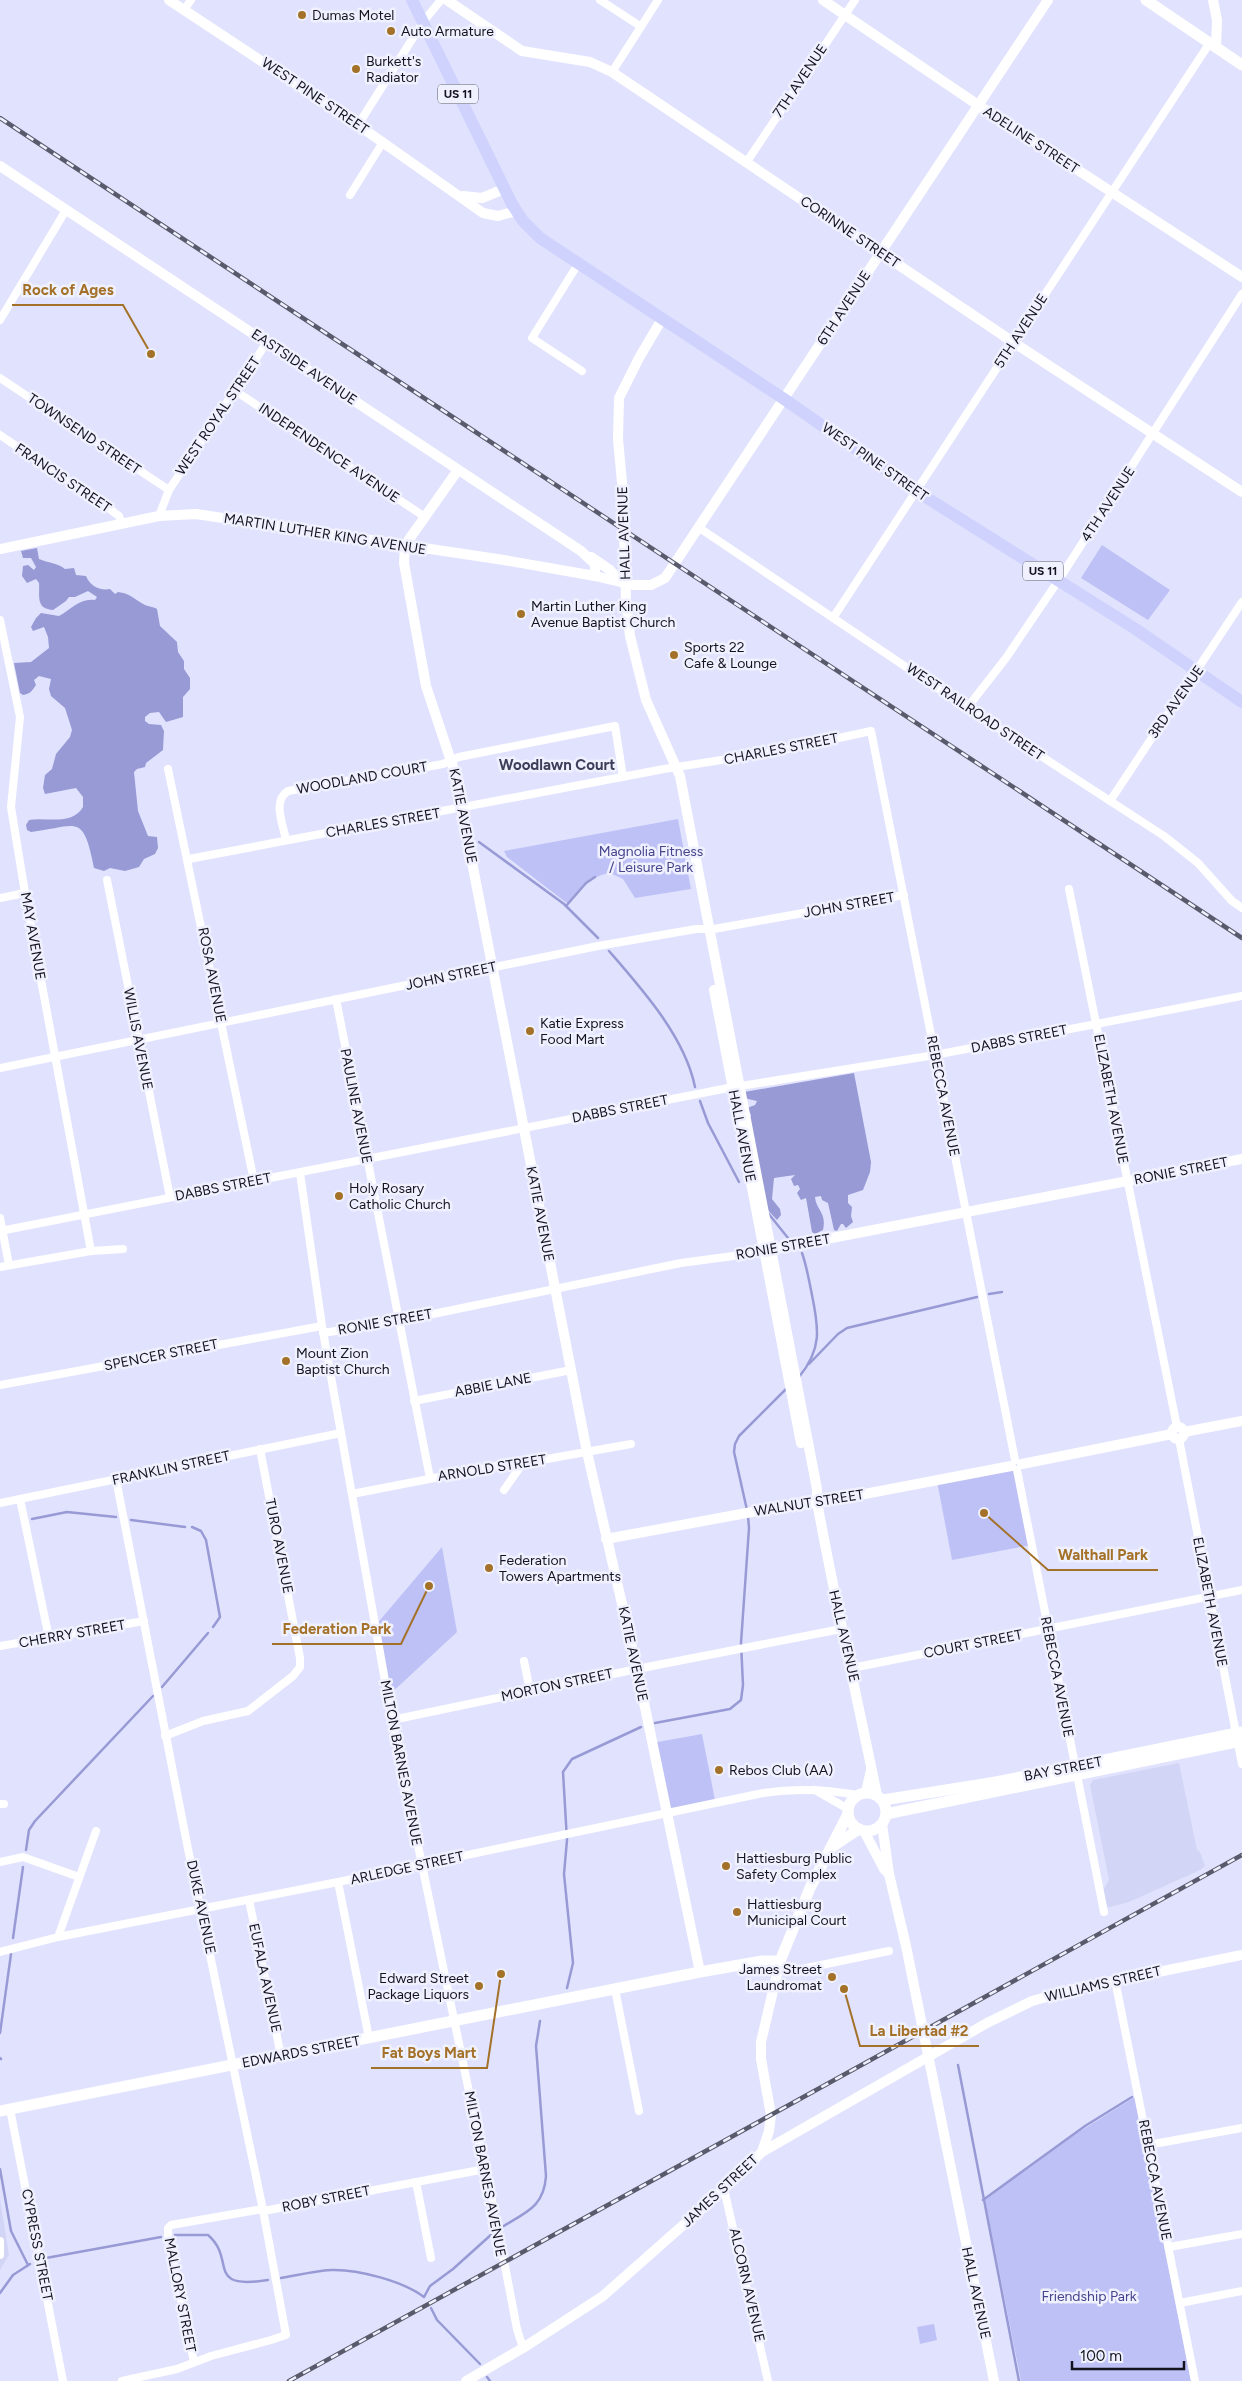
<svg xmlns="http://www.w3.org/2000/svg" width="1242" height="2381" font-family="Figtree,sans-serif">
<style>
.built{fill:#d2d5f5}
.green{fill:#bec1f6}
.forest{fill:#979ad5}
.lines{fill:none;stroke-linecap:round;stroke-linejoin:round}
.stream{stroke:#989ad5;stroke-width:2.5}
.minor{stroke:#fff;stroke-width:8}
.tertiary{stroke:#fff;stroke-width:10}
.secondary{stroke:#fff;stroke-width:11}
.primary{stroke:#d0d2fe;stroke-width:12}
.rail-casing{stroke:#595a6b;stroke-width:4.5}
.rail{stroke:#f0f1ff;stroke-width:2.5;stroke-dasharray:8;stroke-linecap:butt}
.poi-dot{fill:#a47129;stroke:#f0f1ff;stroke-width:2}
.labels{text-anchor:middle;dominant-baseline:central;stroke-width:5;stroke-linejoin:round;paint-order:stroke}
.shield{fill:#f0f1ff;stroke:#565663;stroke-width:1}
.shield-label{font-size:12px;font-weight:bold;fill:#141420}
.poi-label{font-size:14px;fill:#141420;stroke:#f0f1ff;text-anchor:start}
.street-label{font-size:14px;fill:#141420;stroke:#f0f1ff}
.park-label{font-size:14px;fill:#46448c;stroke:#f0f1ff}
.neighbourhood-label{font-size:15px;font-weight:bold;fill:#3d3e59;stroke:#f0f1ff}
.leader{fill:none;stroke:#a47129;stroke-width:2}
.callout-dot{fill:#a47129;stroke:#f0f1ff;stroke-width:2}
.callout-label{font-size:15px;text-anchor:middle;font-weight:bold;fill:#a47129;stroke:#f0f1ff;stroke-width:5;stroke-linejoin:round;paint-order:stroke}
</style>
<rect width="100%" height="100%" fill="#e1e3fe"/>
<!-- built -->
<g class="built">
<polygon points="1179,1763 1197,1850 1200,1852 1205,1866 1200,1870 1129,1902 1106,1908 1102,1892 1109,1880 1090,1785 1093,1780"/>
<polygon points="0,2199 9,2255 0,2270"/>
</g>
<!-- green -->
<g class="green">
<polygon points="1102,545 1170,590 1148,620 1081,578"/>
<path d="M678,819l13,70 -56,9 -12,-19 -13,-6c-20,3 -30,16 -42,31l-61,-47 -3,-6z"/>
<polygon points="1014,1470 1031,1545 952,1560 937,1481"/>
<polygon points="442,1547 457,1632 388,1696 375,1626"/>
<polygon points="702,1734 716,1805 666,1814 652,1743"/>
<polygon points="1135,2097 1191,2381 1021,2381 985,2200 1074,2135"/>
<polygon points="934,2324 937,2340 920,2344 917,2327"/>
</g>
<!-- forest -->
<g class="forest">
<path d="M37,548l2,11c9,4 19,4 26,10l9,-1 2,7 10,1c4,10 14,15 24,13l5,5 3,-2c12,1 17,8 27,13 4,2 7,1 12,4l3,17 17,16 1,10 6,9v8l6,9v11l-7,8v20l-17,5 -7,-10 -9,1 -5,4v4l4,3 12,1 3,6 -1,19 -17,13 -1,4 -8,2 -3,3 4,39 10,25 9,1 1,11 -3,6 -11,5 -5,8 -14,4 -15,-3 -6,3 -10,-3c-11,-56 -16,-42 -63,-36l-4,-2 -1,-5 3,-5c17,-3 43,6 54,-13v-10l-7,-9 -31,6 -2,-6 2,-13 7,-6 4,-15 14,-17 2,-7 -7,-22 -14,-12 -2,-7 2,-10 -12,-3 -5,4 2,5c-4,6 -6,9 -13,10l-3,-2 -6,-30 17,-1 18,-14 -1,-11 -4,-10 -11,4 -2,-4 5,-9 5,-5 18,3c13,-7 20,-18 36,-16l2,-3 -9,-6 -13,6h-6l-3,4 -13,9c-18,-1 -13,-15 -14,-27l-3,-4 -9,4 -5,-7 1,-10 5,-1 6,5 2,-3 -5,-9h-8l-2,-7z"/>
<path d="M854,1073l17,89 -1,10 -7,18 -15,5v8l4,4 -1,9 2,6 -7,6 -3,-4h-2l-4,7 -3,-1 -6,-27 -6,-3 -1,-4 -6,1c1,13 12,15 8,33l-8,4 -3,-2 -6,-34 -5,2 -4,-7 3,-4 -2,-4 -4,1 -3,-7 4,-4 -21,3 -2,21 8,10 1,6 -4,5 -13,-14 -15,-86 2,-5 -4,-7 8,-3 2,-4 -9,-2 -5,-3 1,-4z"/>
</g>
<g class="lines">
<!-- stream -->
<g class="stream">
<polyline points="479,842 564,904 598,938"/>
<polyline points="566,906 586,883 595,877"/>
<path d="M609,951c33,38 76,86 86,136"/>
<polyline points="700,1101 708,1123 739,1182"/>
<polyline points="768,1213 788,1238"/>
<polyline points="989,1294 1002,1292"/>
<polyline points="809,1364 838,1334 847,1328 977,1297"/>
<path d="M799,1377c23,-28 20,-48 13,-82 -3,-14 -5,-28 -10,-42"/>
<polyline points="747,1510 734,1452 735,1444 739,1436 786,1389"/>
<polyline points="32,1519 67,1512 116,1517"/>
<polyline points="131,1520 185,1527"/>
<polyline points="192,1527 201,1531 206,1540 220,1617 213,1627"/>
<polyline points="162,1687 208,1633"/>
<polyline points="655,1723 730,1709 741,1700 743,1685 741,1643 749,1528 748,1516"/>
<polyline points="26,1850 29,1830 35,1821 153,1696"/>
<polyline points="13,1938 23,1867"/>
<polyline points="567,1988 573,1963 564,1874 567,1840 563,1772 572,1759 641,1727"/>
<polyline points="0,2033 11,1954"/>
<polyline points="0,2058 1,2059"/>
<polyline points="958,2065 1019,2381"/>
<polyline points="0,2169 11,2231 28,2265"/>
<polyline points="983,2200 1085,2126 1132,2097"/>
<path d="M502,2227c24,-15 42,-20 44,-51l-10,-130 4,-25"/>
<path d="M175,2235h33c29,25 -4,55 60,45"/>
<polyline points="46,2258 161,2237"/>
<path d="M281,2278c17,-3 34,-7 50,-8 26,-1 72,11 93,27l6,-11 23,-17 40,-36"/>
<polyline points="0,2293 13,2275 30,2264"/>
<polyline points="431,2308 437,2320 480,2364"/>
<polyline points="487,2377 490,2381"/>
</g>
<!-- minor -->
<g class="minor">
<polyline points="600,0 640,26"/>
<polyline points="184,10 191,0"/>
<polyline points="612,72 658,0"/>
<polyline points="358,125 423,22 441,0"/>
<polyline points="746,163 855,0"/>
<polyline points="350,195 383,142"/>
<polyline points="578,264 532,338 582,371"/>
<polyline points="0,320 66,210"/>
<polyline points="0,378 169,490"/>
<polyline points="234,390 425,517"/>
<polyline points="0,435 111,510 119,516 122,523"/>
<polyline points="159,516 169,490 267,342"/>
<polyline points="698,527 967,708 1164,836 1198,863 1232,901 1242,908"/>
<polyline points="833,618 1209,44"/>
<polyline points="0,620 20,717 11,807 25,893 91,1251"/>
<polyline points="967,708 1006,658 1058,581 1242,294"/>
<polyline points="168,769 254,1181"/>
<polyline points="1110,801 1242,602"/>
<path d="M286,840c-3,-16 -14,-39 2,-49l155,-27 16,-7 156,-31 8,51"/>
<polyline points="189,859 664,769 779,751 871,731 1015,1460"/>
<polyline points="107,880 170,1197"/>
<polyline points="1069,889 1177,1427"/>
<polyline points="0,898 25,893"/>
<polyline points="336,999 430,1478"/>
<polyline points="0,1068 598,946 696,929 714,929 904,895"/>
<polyline points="300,1173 322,1326 392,1720 485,2169 492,2194 492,2221 500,2240 517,2329 523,2348"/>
<polyline points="0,1218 9,1265"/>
<polyline points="0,1231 728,1088 935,1055 1242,996"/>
<polyline points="0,1267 91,1251 123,1249"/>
<polyline points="323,1333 399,1321 681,1263 763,1252"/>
<polyline points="0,1385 322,1326"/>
<polyline points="414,1401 571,1370"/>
<polyline points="1179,1439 1242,1764"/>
<polyline points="1017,1470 1104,1912"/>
<polyline points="116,1479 188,1849 263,2210 286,2335 271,2340 211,2356 177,2369 122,2381"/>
<polyline points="504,1490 523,1463"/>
<polyline points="352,1494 496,1466 530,1462 631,1444"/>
<polyline points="20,1499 49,1638"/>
<polyline points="0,1503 341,1433"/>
<polyline points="0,1646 144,1621"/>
<polyline points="524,1661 530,1691"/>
<polyline points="852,1668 1242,1590"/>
<polyline points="392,1720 637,1669 841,1629"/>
<polyline points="165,1736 203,1721 248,1711 293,1676 300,1667 300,1658 260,1449"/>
<polyline points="815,1790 848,1809"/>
<polyline points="0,1804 4,1804"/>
<polyline points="0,1862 23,1857 79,1877"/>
<polyline points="338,1882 369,2038"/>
<polyline points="249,1900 281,2056"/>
<polyline points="58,1937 96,1831"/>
<path d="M0,1952l58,-15 280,-55 425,-89c33,-5 62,-4 94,2"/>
<polyline points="777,1969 797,1970 889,1951"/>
<polyline points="1115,1980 1195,2381"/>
<polyline points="615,1989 639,2111"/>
<polyline points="10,2109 63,2381"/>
<polyline points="1148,2145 1242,2128"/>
<polyline points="416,2182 431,2258"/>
<polyline points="724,2189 768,2381"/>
<polyline points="0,2241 0,2255"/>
<polyline points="1169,2247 1242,2234"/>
<polyline points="1180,2303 1242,2291"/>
<polyline points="194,2362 168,2237 168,2228 171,2225 257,2210 269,2210 485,2169"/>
</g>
<!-- tertiary -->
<g class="tertiary">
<polyline points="169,0 358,125 483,213 498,216 516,211"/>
<polyline points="447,0 522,51 590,62 612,72 1013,342 1242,492"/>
<polyline points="823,0 978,105 1242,277"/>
<polyline points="1213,0 1217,20 1216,48"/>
<polyline points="0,166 581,551 595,564 595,576"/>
<polyline points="463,196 482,198 504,189"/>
<path d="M662,319l-23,39 -20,40 -1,41 5,54 3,107 4,36 16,64 34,76 137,713v13c18,98 40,196 60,293"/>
<polyline points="458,470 410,538 405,546 404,563 426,686 454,770 587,1452 637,1669 700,1972"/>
<polyline points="0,549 159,516 196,514 504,560 595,576 633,585 651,585 665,578 1048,0"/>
<polyline points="591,557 610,570 620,581"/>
<polyline points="714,990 801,1443"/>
<polyline points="764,1251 1242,1159"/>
<circle cx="1178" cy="1433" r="6"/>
<polyline points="1184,1432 1242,1421"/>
<polyline points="1022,1464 1172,1434"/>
<polyline points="606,1539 752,1512 828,1501 1011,1466"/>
<polyline points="866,1792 871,1770"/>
<polyline points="882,1824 889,1874 906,1946 994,2381"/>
<polyline points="864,1831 884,1869 889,1874"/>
<polyline points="762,2152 987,2023 1032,2001 1075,1989 1242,1955"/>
<polyline points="466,2381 523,2348 603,2296 724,2189 762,2152 769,2131 771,2115 761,2059 761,2042 780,1961"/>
</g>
<!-- secondary -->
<g class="secondary">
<polyline points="1146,0 1242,65"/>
<circle cx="867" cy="1812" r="19"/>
<polyline points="883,1800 996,1782 1242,1732"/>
<polyline points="886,1814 1242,1741"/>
<polyline points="832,1847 859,1829"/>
<polyline points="0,2111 700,1972 762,1961 780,1961 810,1888 848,1814"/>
</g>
<!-- primary -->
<polyline class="primary" points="412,0 512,204 523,221 540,238 784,399 916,491 1134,628 1242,702"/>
<defs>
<g id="rail">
<polyline points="0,118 1242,938"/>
<polyline points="289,2381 1242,1855"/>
</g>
</defs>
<!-- rail casing -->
<use href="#rail" class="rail-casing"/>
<!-- rail -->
<use href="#rail" class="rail"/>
</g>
<!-- markers -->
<g class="poi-dot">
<circle cx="302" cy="15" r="5"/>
<circle cx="391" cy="31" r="5"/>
<circle cx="356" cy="69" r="5"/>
<circle cx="521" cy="614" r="5"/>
<circle cx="674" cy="655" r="5"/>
<circle cx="530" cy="1031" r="5"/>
<circle cx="339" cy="1196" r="5"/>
<circle cx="286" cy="1361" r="5"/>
<circle cx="489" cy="1568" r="5"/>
<circle cx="719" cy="1770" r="5"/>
<circle cx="726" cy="1866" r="5"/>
<circle cx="737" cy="1912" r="5"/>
<circle cx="832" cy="1977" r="5"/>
<circle cx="479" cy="1986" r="5"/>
</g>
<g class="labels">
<!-- shield labels -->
<g class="shield">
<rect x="438" y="84.5" width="40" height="19" rx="4"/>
<rect x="1023" y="561.5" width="40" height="19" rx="4"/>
</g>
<g class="shield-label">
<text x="458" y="94">US 11</text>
<text x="1043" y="571">US 11</text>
</g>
<!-- poi labels -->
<g class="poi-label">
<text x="312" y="15">Dumas Motel</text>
<text x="401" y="31">Auto Armature</text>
<text x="366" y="61">Burkett's<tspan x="366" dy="16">Radiator</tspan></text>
<text x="531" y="606">Martin Luther King<tspan x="531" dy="16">Avenue Baptist Church</tspan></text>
<text x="684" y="647">Sports 22<tspan x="684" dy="16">Cafe &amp; Lounge</tspan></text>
<text x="540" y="1023">Katie Express<tspan x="540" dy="16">Food Mart</tspan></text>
<text x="349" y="1188">Holy Rosary<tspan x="349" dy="16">Catholic Church</tspan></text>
<text x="296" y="1353">Mount Zion<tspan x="296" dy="16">Baptist Church</tspan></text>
<text x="499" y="1560">Federation<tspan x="499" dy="16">Towers Apartments</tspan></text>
<text x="729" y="1770">Rebos Club (AA)</text>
<text x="736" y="1858">Hattiesburg Public<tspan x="736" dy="16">Safety Complex</tspan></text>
<text x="747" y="1904">Hattiesburg<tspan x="747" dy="16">Municipal Court</tspan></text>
<text x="822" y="1969" text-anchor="end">James Street<tspan x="822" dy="16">Laundromat</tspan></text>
<text x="469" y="1978" text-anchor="end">Edward Street<tspan x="469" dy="16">Package Liquors</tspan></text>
</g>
<!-- street labels -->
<g class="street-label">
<text transform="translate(800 81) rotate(-56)">7TH AVENUE</text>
<text transform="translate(315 96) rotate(34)">WEST PINE STREET</text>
<text transform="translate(1031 140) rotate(33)">ADELINE STREET</text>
<text transform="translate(850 232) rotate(34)">CORINNE STREET</text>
<text transform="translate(844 308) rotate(-57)">6TH AVENUE</text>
<text transform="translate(1021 331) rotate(-57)">5TH AVENUE</text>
<text transform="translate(304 367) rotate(34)">EASTSIDE AVENUE</text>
<text transform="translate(218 416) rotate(-56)">WEST ROYAL STREET</text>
<text transform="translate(84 434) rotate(34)">TOWNSEND STREET</text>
<text transform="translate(329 453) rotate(34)">INDEPENDENCE AVENUE</text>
<text transform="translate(875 462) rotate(35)">WEST PINE STREET</text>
<text transform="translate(63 478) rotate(34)">FRANCIS STREET</text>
<text transform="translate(1108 504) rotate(-57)">4TH AVENUE</text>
<text transform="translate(624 533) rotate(-92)">HALL AVENUE</text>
<text transform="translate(325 534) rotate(9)">MARTIN LUTHER KING AVENUE</text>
<text transform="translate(1176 702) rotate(-55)">3RD AVENUE</text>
<text transform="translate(975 712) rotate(34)">WEST RAILROAD STREET</text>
<text transform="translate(781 749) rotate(-11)">CHARLES STREET</text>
<text transform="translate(362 778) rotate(-10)">WOODLAND COURT</text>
<text transform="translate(463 816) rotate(79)">KATIE AVENUE</text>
<text transform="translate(383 823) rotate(-10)">CHARLES STREET</text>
<text transform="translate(849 905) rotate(-10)">JOHN STREET</text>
<text transform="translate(33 936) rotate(80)">MAY AVENUE</text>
<text transform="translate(212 975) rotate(79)">ROSA AVENUE</text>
<text transform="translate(451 976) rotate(-12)">JOHN STREET</text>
<text transform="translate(138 1039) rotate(79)">WILLIS AVENUE</text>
<text transform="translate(1019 1039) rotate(-11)">DABBS STREET</text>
<text transform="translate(943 1096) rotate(79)">REBECCA AVENUE</text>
<text transform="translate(1111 1099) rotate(79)">ELIZABETH AVENUE</text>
<text transform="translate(356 1106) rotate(79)">PAULINE AVENUE</text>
<text transform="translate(620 1109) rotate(-11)">DABBS STREET</text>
<text transform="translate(742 1136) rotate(79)">HALL AVENUE</text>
<text transform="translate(1181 1171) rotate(-11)">RONIE STREET</text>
<text transform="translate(223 1187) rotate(-11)">DABBS STREET</text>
<text transform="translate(540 1214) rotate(79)">KATIE AVENUE</text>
<text transform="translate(783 1247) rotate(-10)">RONIE STREET</text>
<text transform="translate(385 1322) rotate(-10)">RONIE STREET</text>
<text transform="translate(161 1355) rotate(-11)">SPENCER STREET</text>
<text transform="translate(493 1385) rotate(-11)">ABBIE LANE</text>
<text transform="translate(171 1468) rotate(-12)">FRANKLIN STREET</text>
<text transform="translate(492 1468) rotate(-9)">ARNOLD STREET</text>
<text transform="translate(809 1503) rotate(-9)">WALNUT STREET</text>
<text transform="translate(279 1546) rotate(79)">TURO AVENUE</text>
<text transform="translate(1210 1602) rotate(79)">ELIZABETH AVENUE</text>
<text transform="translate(72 1634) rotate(-10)">CHERRY STREET</text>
<text transform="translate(844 1636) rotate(77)">HALL AVENUE</text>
<text transform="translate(973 1644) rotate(-11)">COURT STREET</text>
<text transform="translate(633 1654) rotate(78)">KATIE AVENUE</text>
<text transform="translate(1057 1677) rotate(79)">REBECCA AVENUE</text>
<text transform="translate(557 1685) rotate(-12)">MORTON STREET</text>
<text transform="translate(401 1763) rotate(79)">MILTON BARNES AVENUE</text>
<text transform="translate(1063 1769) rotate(-11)">BAY STREET</text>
<text transform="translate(407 1868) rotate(-12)">ARLEDGE STREET</text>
<text transform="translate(201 1907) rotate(78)">DUKE AVENUE</text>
<text transform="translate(265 1978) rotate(78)">EUFALA AVENUE</text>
<text transform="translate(1103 1984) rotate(-13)">WILLIAMS STREET</text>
<text transform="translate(301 2052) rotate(-11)">EDWARDS STREET</text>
<text transform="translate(485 2174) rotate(79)">MILTON BARNES AVENUE</text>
<text transform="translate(1155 2180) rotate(79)">REBECCA AVENUE</text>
<text transform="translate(720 2191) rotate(-43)">JAMES STREET</text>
<text transform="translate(326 2199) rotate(-11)">ROBY STREET</text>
<text transform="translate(37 2245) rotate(79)">CYPRESS STREET</text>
<text transform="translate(747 2285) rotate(77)">ALCORN AVENUE</text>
<text transform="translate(976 2293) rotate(78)">HALL AVENUE</text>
<text transform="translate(180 2295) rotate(79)">MALLORY STREET</text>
</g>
<!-- park labels -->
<g class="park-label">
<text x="651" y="851">Magnolia Fitness<tspan x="651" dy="16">/ Leisure Park</tspan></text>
<text x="1089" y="2296">Friendship Park</text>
</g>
<!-- neighbourhood labels -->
<g class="neighbourhood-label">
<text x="557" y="765">Woodlawn Court</text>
</g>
</g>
<!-- callouts -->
<path class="leader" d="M151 354L123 305H12M984 1513L1048 1570H1158M429 1586L401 1644H272M844 1989L860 2046H979M501 1974L487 2068H371"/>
<g class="callout-dot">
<circle cx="151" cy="354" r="5"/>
<circle cx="984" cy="1513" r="5"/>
<circle cx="429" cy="1586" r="5"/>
<circle cx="844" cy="1989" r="5"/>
<circle cx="501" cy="1974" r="5"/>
</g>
<g class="callout-label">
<text x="68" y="295">Rock of Ages</text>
<text x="1103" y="1560">Walthall Park</text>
<text x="337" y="1634">Federation Park</text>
<text x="919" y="2036">La Libertad #2</text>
<text x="429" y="2058">Fat Boys Mart</text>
</g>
<!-- scale -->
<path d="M1072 2361v8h112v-8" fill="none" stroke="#141420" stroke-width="2.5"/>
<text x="1080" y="2361" font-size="15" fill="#141420" stroke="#f0f1ff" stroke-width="4" paint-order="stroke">100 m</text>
</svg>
